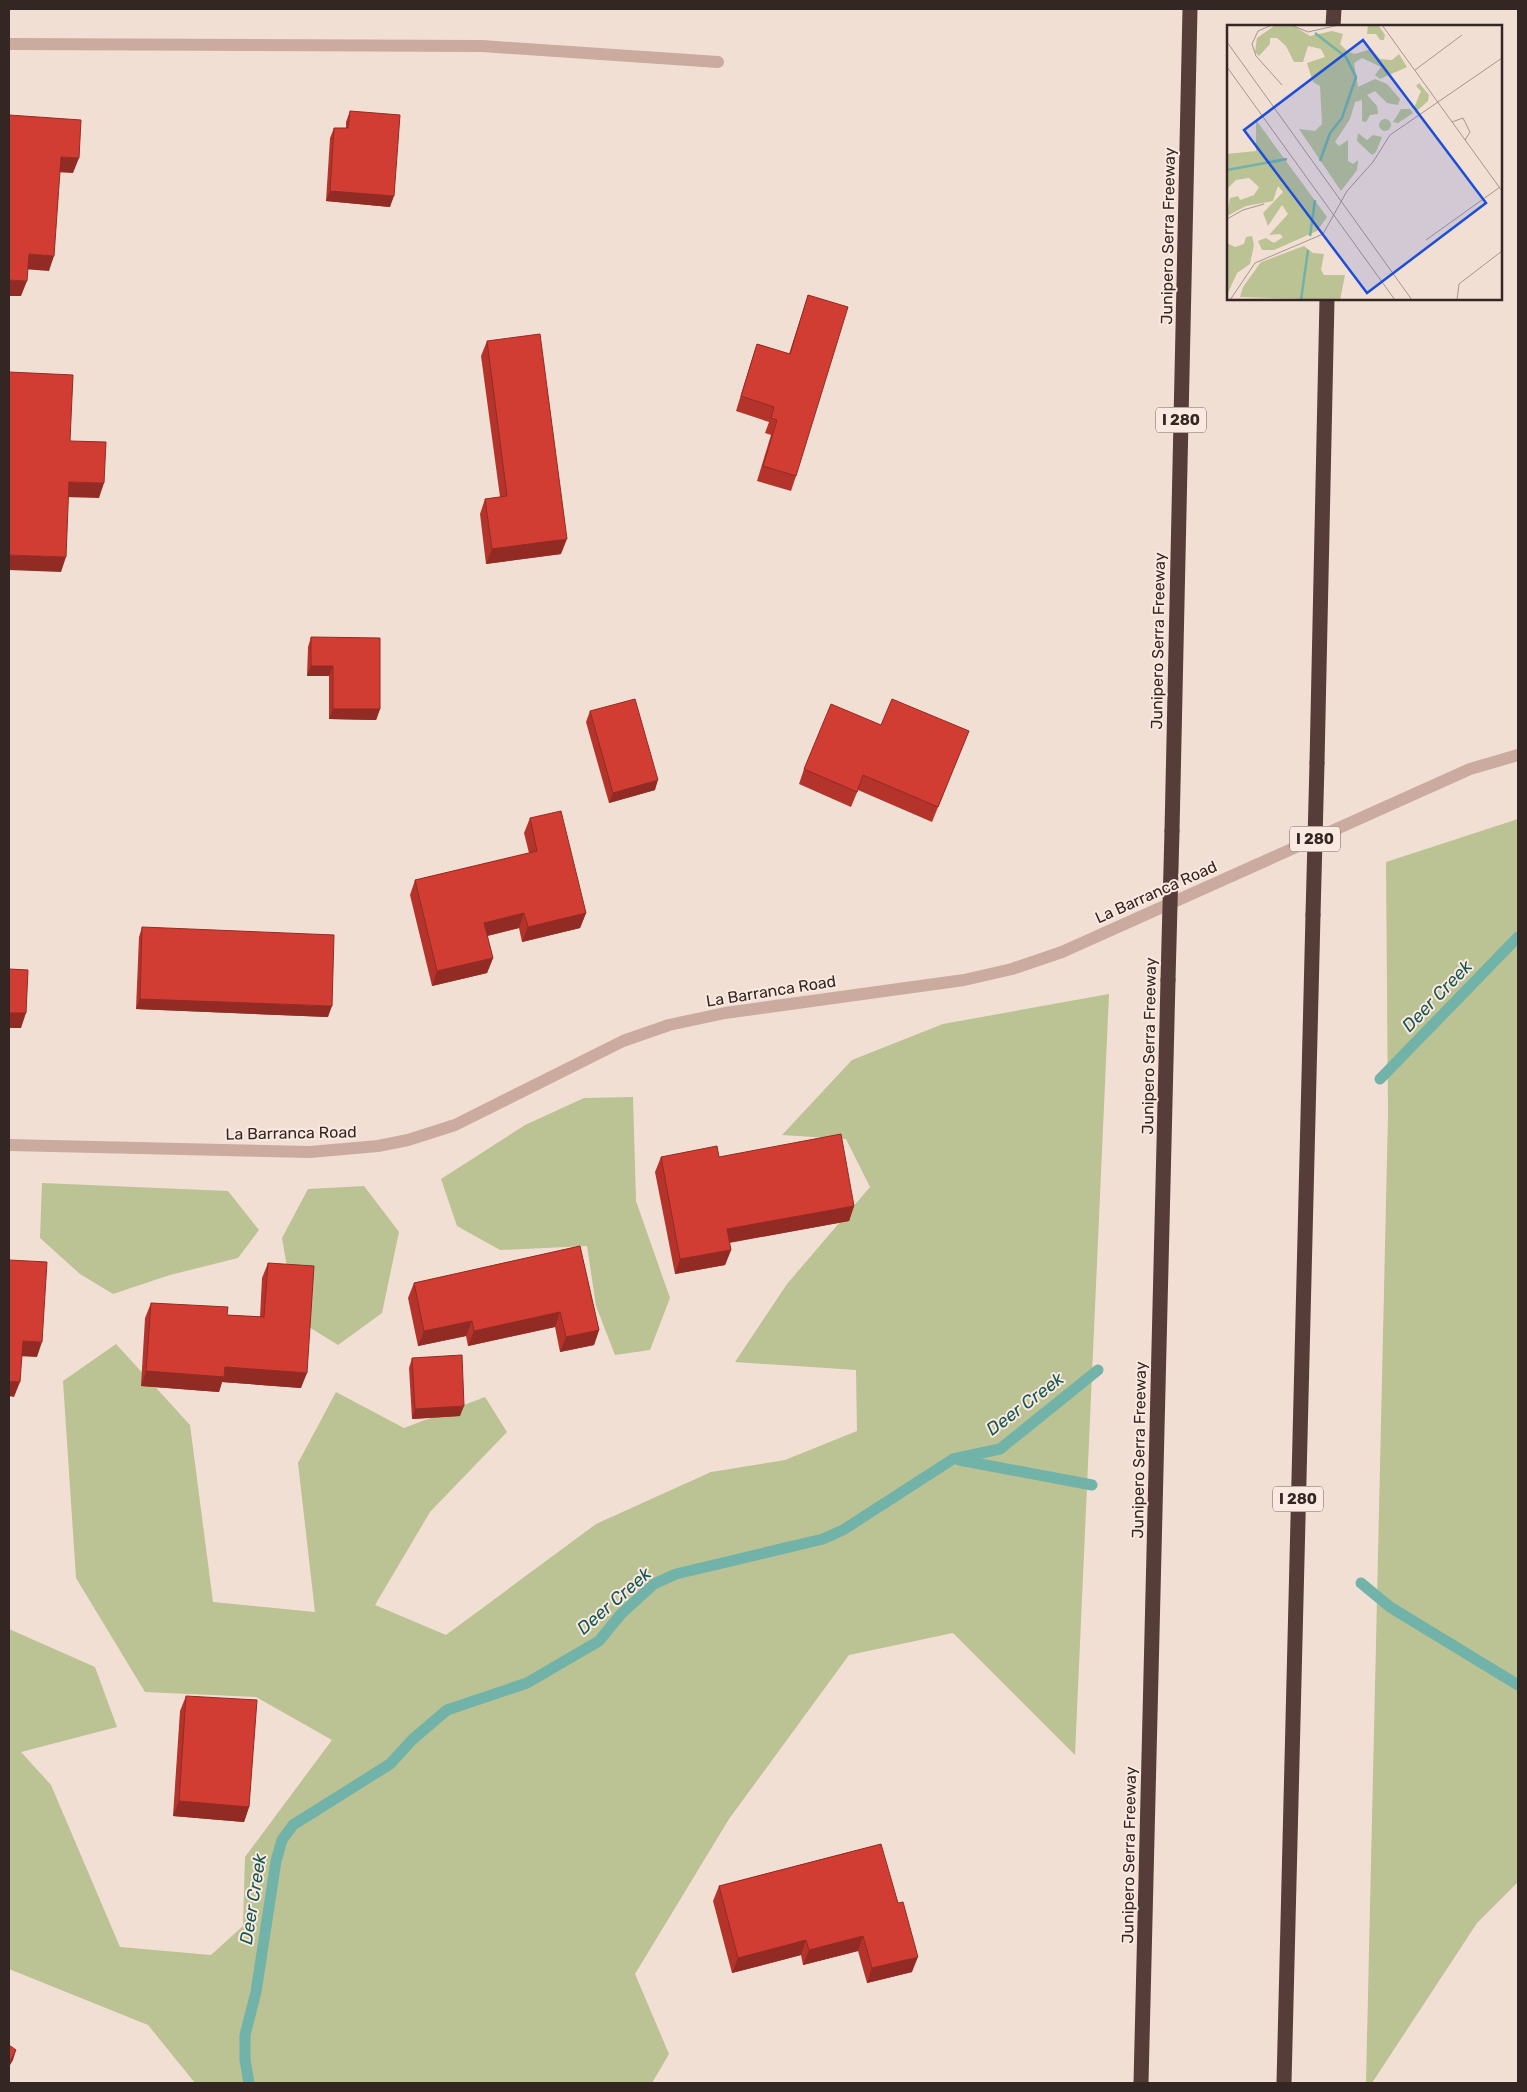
<svg xmlns="http://www.w3.org/2000/svg" width="1527" height="2092" font-family="Rubik,sans-serif">
<style>
.green{fill:#bbc293}
.lines{fill:none;stroke-linecap:round;stroke-linejoin:round}
.stream{stroke:#71b2a9;stroke-width:11}
.minor{stroke:#cbab9f;stroke-width:12}
.highway{stroke:#563d3a;stroke-width:15}
.highway-bridge{stroke:#563d3a;stroke-width:15}
.wall{fill:#b4342c}
.shaded-wall{fill:#922b24}
.building{fill:#d13d33;stroke:#922b24}
.labels{text-anchor:middle;dominant-baseline:central;stroke-width:4;stroke-linejoin:round;paint-order:stroke}
.shield{fill:#fae9e0;stroke:#6f605c;stroke-width:1}
.shield-label{font-size:15px;font-weight:bold;fill:#342623}
.street-label{font-size:16px;fill:#342623;stroke:#fae9e0}
.water-label{font-size:18px;font-style:italic;fill:#165851;stroke:#fae9e0}
.inset-river{fill:none;stroke:#71b2a9;stroke-width:2.5}
.inset-road{fill:none;stroke:#a6958d;stroke-width:1}
.view{fill:#1d4ed8;fill-opacity:0.15;stroke:#1d4ed8;stroke-width:2.5}
.inset-edge{fill:none;stroke:#342623;stroke-width:2.5}
</style>
<rect width="100%" height="100%" fill="#f2dfd4"/>
<!-- green -->
<g class="green">
<polygon points="1518,819 1518,1882 1477,1923 1372,2083 1366,2083 1388,1114 1386,862"/>
<polygon points="1109,994 1075,1755 953,1633 849,1655 729,1819 635,1974 669,2054 652,2083 195,2083 148,2025 9,1969 9,1629 95,1667 117,1727 21,1752 51,1785 120,1947 211,1955 243,1926 245,1857 332,1740 256,1697 145,1692 76,1578 63,1381 116,1344 190,1425 213,1602 315,1612 298,1463 336,1392 404,1428 485,1397 507,1432 430,1512 375,1605 446,1635 596,1524 711,1472 785,1460 857,1431 856,1370 735,1362 787,1284 870,1187 846,1139 782,1135 852,1060 943,1024"/>
<polygon points="633,1097 636,1201 670,1298 650,1350 615,1355 596,1306 587,1246 500,1250 457,1226 441,1179 525,1125 584,1098"/>
<polygon points="42,1183 228,1191 259,1230 238,1258 170,1275 113,1294 80,1274 40,1238"/>
<polygon points="364,1186 399,1232 382,1313 338,1345 296,1319 282,1238 308,1189"/>
</g>
<g class="lines">
<!-- stream -->
<g class="stream">
<polyline points="1380,1079 1518,937"/>
<polyline points="959,1460 1092,1485"/>
<polyline points="1361,1583 1390,1607 1518,1685"/>
<polyline points="249,2083 245,2060 245,2035 256,1992 276,1861 282,1840 293,1825 390,1764 413,1739 447,1710 527,1683 599,1641 621,1614 654,1584 676,1574 823,1539 843,1530 953,1459 1000,1449 1098,1370"/>
</g>
<!-- minor -->
<g class="minor">
<polyline points="9,44 482,46 718,62"/>
<polyline points="9,1145 310,1152 378,1146 408,1140 455,1125 623,1041 669,1025 725,1013 964,980 1012,969 1062,952 1470,769 1518,755"/>
</g>
<!-- highway -->
<g class="highway">
<polyline points="1333,26 1334,9"/>
<polyline points="1317,763 1327,299"/>
<polyline points="1172,831 1190,9"/>
<polyline points="1141,2083 1168,980"/>
<polyline points="1284,2083 1313,915"/>
</g>
<!-- highway-bridge -->
<g class="highway-bridge">
<polyline points="1313,915 1317,763"/>
<polyline points="1168,980 1172,831"/>
</g>
</g>
<!-- wall -->
<g class="wall">
<polygon points="350,111 390,207 326,201 330,138 334,128 346,128 346,122"/>
<polygon points="808,295 796,476 791,491 757,481 771,435 765,433 769,422 736,411 752,359 757,344 789,354"/>
<polygon points="487,341 561,554 486,564 480,514 485,499 500,497 481,356"/>
<polygon points="311,637 380,709 376,720 329,719 329,676 307,676 308,647"/>
<polygon points="590,711 655,790 609,803 586,722"/>
<polygon points="881,725 969,731 932,822 858,790 851,807 799,784 804,769"/>
<polygon points="530,818 586,913 580,928 522,942 519,928 487,936 493,958 487,973 432,986 410,895 415,880 529,853 524,833"/>
<polygon points="142,927 328,1017 136,1009 139,937"/>
<polygon points="661,1157 854,1206 849,1221 729,1243 731,1250 725,1265 675,1274 655,1172"/>
<polygon points="580,1246 599,1330 594,1345 560,1352 555,1327 468,1346 466,1336 418,1346 408,1298 414,1283"/>
<polygon points="268,1263 301,1388 222,1382 219,1392 141,1386 145,1318 151,1303 227,1315 260,1317 262,1278"/>
<polygon points="412,1358 460,1416 412,1419 409,1368"/>
<polygon points="186,1696 249,1807 244,1822 173,1816 180,1711"/>
<polygon points="881,1844 912,1972 867,1983 858,1951 803,1965 801,1955 732,1973 713,1901 719,1886"/>
</g>
<!-- shaded-wall -->
<g class="shaded-wall">
<polygon points="61,157 79,158 73,173 55,172"/>
<polygon points="330,191 394,196 390,207 326,201"/>
<polygon points="29,254 54,256 49,271 23,269"/>
<polygon points="9,280 27,281 21,296 9,296"/>
<polygon points="69,482 104,483 99,498 64,497"/>
<polygon points="567,539 561,554 486,564 492,549"/>
<polygon points="9,555 66,557 61,572 9,570"/>
<polygon points="311,666 333,666 329,676 307,676"/>
<polygon points="333,709 380,709 376,720 329,719"/>
<polygon points="658,780 655,790 609,803 613,793"/>
<polygon points="524,913 519,928 479,938 484,923"/>
<polygon points="586,913 580,928 522,942 528,927"/>
<polygon points="493,958 487,973 432,986 437,971"/>
<polygon points="140,999 332,1006 328,1017 136,1009"/>
<polygon points="9,1013 26,1013 21,1028 9,1028"/>
<polygon points="854,1206 849,1221 721,1244 727,1229"/>
<polygon points="731,1250 725,1265 675,1274 680,1259"/>
<polygon points="560,1312 555,1327 468,1346 474,1331"/>
<polygon points="472,1321 466,1336 418,1346 424,1331"/>
<polygon points="599,1330 594,1345 560,1352 566,1337"/>
<polygon points="23,1341 42,1342 37,1357 17,1356"/>
<polygon points="225,1367 307,1373 301,1388 222,1382 219,1392 141,1386 146,1371"/>
<polygon points="9,1381 20,1382 14,1397 9,1396"/>
<polygon points="464,1406 460,1416 412,1419 415,1409"/>
<polygon points="179,1801 249,1807 244,1822 173,1816"/>
<polygon points="863,1936 858,1951 803,1965 809,1950"/>
<polygon points="806,1940 801,1955 732,1973 738,1958"/>
<polygon points="918,1957 912,1972 867,1983 872,1968"/>
<polygon points="16,2050 13,2060 9,2067 9,2063"/>
</g>
<!-- building -->
<g class="building">
<polygon points="350,111 400,115 394,196 330,191 334,128 348,128"/>
<polygon points="9,115 81,120 79,158 61,157 54,256 29,254 27,281 9,280"/>
<polygon points="808,295 848,307 796,476 763,466 777,420 771,418 774,407 741,396 757,344 790,354"/>
<polygon points="540,334 567,539 492,549 485,499 507,496 487,341"/>
<polygon points="9,372 73,375 70,441 106,442 104,483 69,482 66,557 9,555"/>
<polygon points="311,637 380,638 380,709 333,709 333,666 311,666"/>
<polygon points="635,699 658,780 613,793 590,711"/>
<polygon points="892,699 969,731 938,807 863,775 857,792 804,769 831,704 881,725"/>
<polygon points="561,811 586,913 528,927 524,913 484,923 493,958 437,971 415,880 537,851 530,818"/>
<polygon points="142,927 334,935 332,1006 140,999"/>
<polygon points="9,969 28,970 26,1013 9,1013"/>
<polygon points="841,1134 854,1206 727,1229 731,1250 680,1259 661,1157 717,1146 719,1157"/>
<polygon points="580,1246 599,1330 566,1337 560,1312 474,1331 472,1321 424,1331 414,1283"/>
<polygon points="9,1260 47,1262 42,1342 23,1341 20,1382 9,1381"/>
<polygon points="268,1263 314,1266 307,1373 225,1367 224,1377 146,1371 151,1303 228,1307 227,1315 264,1317"/>
<polygon points="462,1355 464,1406 415,1409 412,1358"/>
<polygon points="186,1696 257,1700 249,1807 179,1801"/>
<polygon points="881,1844 898,1903 903,1902 918,1957 872,1968 863,1936 809,1950 806,1940 738,1958 719,1886"/>
<polygon points="9,2045 16,2050 9,2063"/>
</g>
<g class="labels">
<!-- shield labels -->
<g class="shield">
<rect x="1156" y="407.5" width="50" height="25" rx="4"/>
<rect x="1290" y="826.5" width="50" height="25" rx="4"/>
<rect x="1273" y="1486.5" width="50" height="25" rx="4"/>
</g>
<g class="shield-label">
<text x="1181" y="420">I 280</text>
<text x="1315" y="839">I 280</text>
<text x="1298" y="1499">I 280</text>
</g>
<!-- street labels -->
<g class="street-label">
<text transform="translate(1168 236) rotate(-89)">Junipero Serra Freeway</text>
<text transform="translate(1158 641) rotate(-89)">Junipero Serra Freeway</text>
<text transform="translate(1156 892) rotate(-24)">La Barranca Road</text>
<text transform="translate(771 991) rotate(-9)">La Barranca Road</text>
<text transform="translate(1149 1046) rotate(-89)">Junipero Serra Freeway</text>
<text transform="translate(291 1133) rotate(-1)">La Barranca Road</text>
<text transform="translate(1139 1450) rotate(-89)">Junipero Serra Freeway</text>
<text transform="translate(1129 1855) rotate(-89)">Junipero Serra Freeway</text>
</g>
<!-- water labels -->
<g class="water-label">
<text transform="translate(1437 996) rotate(-46)">Deer Creek</text>
<text transform="translate(1025 1404) rotate(-37)">Deer Creek</text>
<text transform="translate(614 1601) rotate(-41)">Deer Creek</text>
<text transform="translate(253 1899) rotate(-81)">Deer Creek</text>
</g>
</g>
<!-- overview -->
<g transform="translate(1227 25)">
<rect width="275" height="275" fill="#f2dfd4"/>
<path d="M65,0l18,11 22,-5 11,3 -3,10 8,8 7,2 16,-5 9,10 12,1 7,-6 8,13 -27,12 -5,-4 6,-8 -19,-9 -8,5 4,24 17,-8 12,5 13,15 -2,6 -11,-2 -12,-12 -8,4 10,11 1,8 -8,1 -4,7 -4,-1v-21l-7,2 -5,17 -15,23 4,4 9,-6v21l5,3 5,-4 -1,10 -16,21 -42,-62 16,2 7,-7 -2,-38 -7,-4 -6,-19 18,-6 -4,-8 -13,-3 -5,16h-9l-8,-16 -9,-8h-7v6l-11,12 -4,-4 2,-14 17,-12zM141,0l11,1 6,9 -1,5h-4l-4,-6h-9zM192,58l10,12 -1,6 -11,10 -3,-3 7,-17 -5,-5zM174,84h9l3,4 -15,10 -5,-1zM152 100a6 6 0 1 1 12 0a6 6 0 1 1-12 0ZM29,95l71,97 -10,14 -43,19h-12l-4,-9 8,-3 8,5 9,-6 -3,-3 -11,1 19,-21 -6,-9 -14,21 -5,-13 20,-21 -5,-6 -5,15 -27,5 -19,10 3,-18 8,-2 2,4 14,-5 5,-8 -10,-9 -13,2 -9,9v-35l29,-3zM131,108l9,7 6,-5 9,2 -6,15 -4,3 -15,-14zM25,211l2,9 -4,19 -13,9 -10,22v-52l8,4 9,-3 2,-7zM77,221l9,7 11,1 -3,16 3,5h21l-5,25 -100,-3 3,-10 18,-25z" fill="#bbc293"/>
<path class="inset-river" d="M88,8l31,24 10,20 -14,41 -12,15 -10,28M0,145l60,-11M83,211l5,-36M74,275l7,-50"/>
<path class="inset-road" d="M45,0l-14,6 -6,13 4,12 26,29M64,0l17,7 31,-7M155,0l120,166M0,17l185,258M0,42l168,233M188,45l47,-35M225,97l11,-4 7,14 -5,8M0,194l16,-9 21,-6M199,215l74,-53M3,275l25,-37 68,-29 24,-43 26,-29 17,-27 112,-77M230,275l2,-16 43,-33"/>
<path class="view" d="M136,15l123,163 -119,90 -123,-163z"/>
<rect width="275" height="275" class="inset-edge"/>
</g>
<!-- border -->
<rect width="1527" height="2092" fill="none" stroke="#342623" stroke-width="20"/>
</svg>
